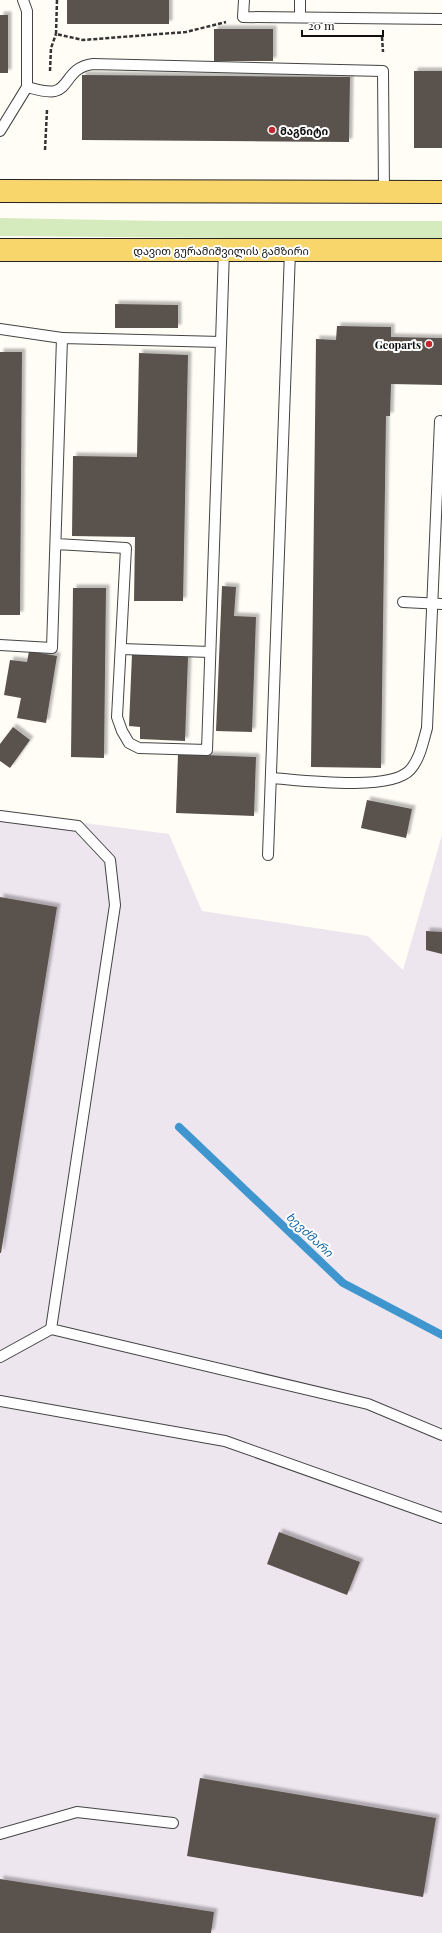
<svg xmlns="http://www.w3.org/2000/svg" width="442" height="1933" font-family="'Playfair Display','Noto Sans Georgian',serif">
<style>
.industrial{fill:#eee6ef}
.green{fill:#d5ebbd}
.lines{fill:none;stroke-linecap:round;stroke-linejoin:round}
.stream{stroke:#3f96cf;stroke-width:8}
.building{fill:#5a524d;filter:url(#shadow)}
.service-casing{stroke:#444;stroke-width:12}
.primary-casing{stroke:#222;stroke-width:24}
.path{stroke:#333;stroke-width:2.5;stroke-dasharray:4 2;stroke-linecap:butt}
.service{stroke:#fff;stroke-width:10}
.primary{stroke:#f9d66b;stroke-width:22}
.poi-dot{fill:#c4262e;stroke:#fff;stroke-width:1.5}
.labels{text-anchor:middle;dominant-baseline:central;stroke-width:4;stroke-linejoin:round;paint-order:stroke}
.poi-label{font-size:11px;font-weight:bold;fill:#111;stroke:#fff;text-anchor:start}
.street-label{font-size:11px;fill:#111;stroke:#fff}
.water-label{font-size:12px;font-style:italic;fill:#1768a6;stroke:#fff}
</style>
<defs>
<filter id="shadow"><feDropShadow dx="3.5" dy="-3.5" stdDeviation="1" flood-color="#0004"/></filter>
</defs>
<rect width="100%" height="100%" fill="#fffdf5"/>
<!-- industrial -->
<polygon class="industrial" points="0,812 169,834 202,911 368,936 403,970 442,835 442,1933 0,1933"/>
<!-- green -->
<polygon class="green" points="0,218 163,221 442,221 442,240 0,236"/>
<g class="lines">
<!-- stream -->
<polyline class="stream" points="179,1127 343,1283 442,1335"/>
</g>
<!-- building -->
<g class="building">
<rect x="67" y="0" width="102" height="24"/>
<rect x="0" y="15" width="8" height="58"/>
<rect x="214" y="29" width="59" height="32"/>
<rect x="414" y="71" width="28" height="77"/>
<polygon points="82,75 350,77 349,142 82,140"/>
<polygon points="115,304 178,305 178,328 115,328"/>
<polygon points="337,326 391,327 391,337 442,338 442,385 391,384 390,416 386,416 381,768 311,767 316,339 336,340"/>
<polygon points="0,352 22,352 20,615 0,615"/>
<polygon points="139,353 188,355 183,601 134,601 135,537 72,536 73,456 137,457"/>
<polygon points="222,586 236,587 234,616 256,617 252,732 216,731"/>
<polygon points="73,588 106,588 104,758 71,757"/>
<polygon points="29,651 57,656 46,723 17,718 21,698 4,695 10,660 27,662"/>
<polygon points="132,654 188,657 185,741 140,739 140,727 129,726"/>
<polygon points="13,727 30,740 10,768 0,761 0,744"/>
<polygon points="178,754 256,757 254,816 176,813"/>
<polygon points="367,800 412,809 406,838 361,828"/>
<polygon points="0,897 57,907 1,1253 0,1253"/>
<polygon points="426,931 442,932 442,954 426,950"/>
<polygon points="279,1532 360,1562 347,1595 267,1564"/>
<polygon points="200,1778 436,1818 423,1897 187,1856"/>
<polygon points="0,1879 214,1912 211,1933 0,1933"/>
</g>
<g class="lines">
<defs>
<g id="service">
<polyline points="244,0 243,17 442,19"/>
<polyline points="300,17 300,0"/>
<path d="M27,87c8,2 20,6 28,4 14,-3 13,-24 38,-27l290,7 1,121"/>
<polyline points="0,131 27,87 27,11 23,0"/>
<polyline points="0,329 62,338"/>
<polyline points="221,342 224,250"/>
<polyline points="403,602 442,604"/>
<polyline points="0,645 52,648 62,338 221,342 207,750 139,748 129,743 122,731 117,717 126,548 56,544"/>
<polyline points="121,649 210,652"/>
<path d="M272,778c28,2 118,14 138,-8 10,-11 13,-28 17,-42l13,-307"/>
<polyline points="0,816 78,826 110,860 115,905 51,1329 368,1404 442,1435"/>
<polyline points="268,855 290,251"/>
<polyline points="0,1357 51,1329"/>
<polyline points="0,1401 225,1441 442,1518"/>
<polyline points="0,1834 77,1812 173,1823"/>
</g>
<g id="primary">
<polyline points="0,191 442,192"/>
<polyline points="0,250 442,250"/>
</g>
</defs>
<!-- service casing -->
<use href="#service" class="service-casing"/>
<!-- primary casing -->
<use href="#primary" class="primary-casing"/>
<!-- path -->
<g class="path">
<polyline points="57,0 56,34 83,40 186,32 226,22"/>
<polyline points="382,37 383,52"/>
<polyline points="50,71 51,48 56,34"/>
<polyline points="45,150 47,110"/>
</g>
<!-- service -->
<use href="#service" class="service"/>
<!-- primary -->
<use href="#primary" class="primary"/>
</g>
<!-- markers -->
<g class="poi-dot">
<circle cx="272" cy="130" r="4"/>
<circle cx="429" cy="344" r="4"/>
</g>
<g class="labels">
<!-- poi labels -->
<g class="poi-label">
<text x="280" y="130">მაგნიტი</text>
<text x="421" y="344" text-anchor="end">Geoparts</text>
</g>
<!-- street labels -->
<g class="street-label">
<text x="221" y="250">დავით გურამიშვილის გამზირი</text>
</g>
<!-- water labels -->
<g class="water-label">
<text transform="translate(310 1234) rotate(43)">ხევძმარი</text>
</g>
</g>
<!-- scale -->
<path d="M302 30v6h81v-6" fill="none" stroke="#111111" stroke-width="2"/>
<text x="308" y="30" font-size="12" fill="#111111" stroke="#ffffff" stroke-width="3" paint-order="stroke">20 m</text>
</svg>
